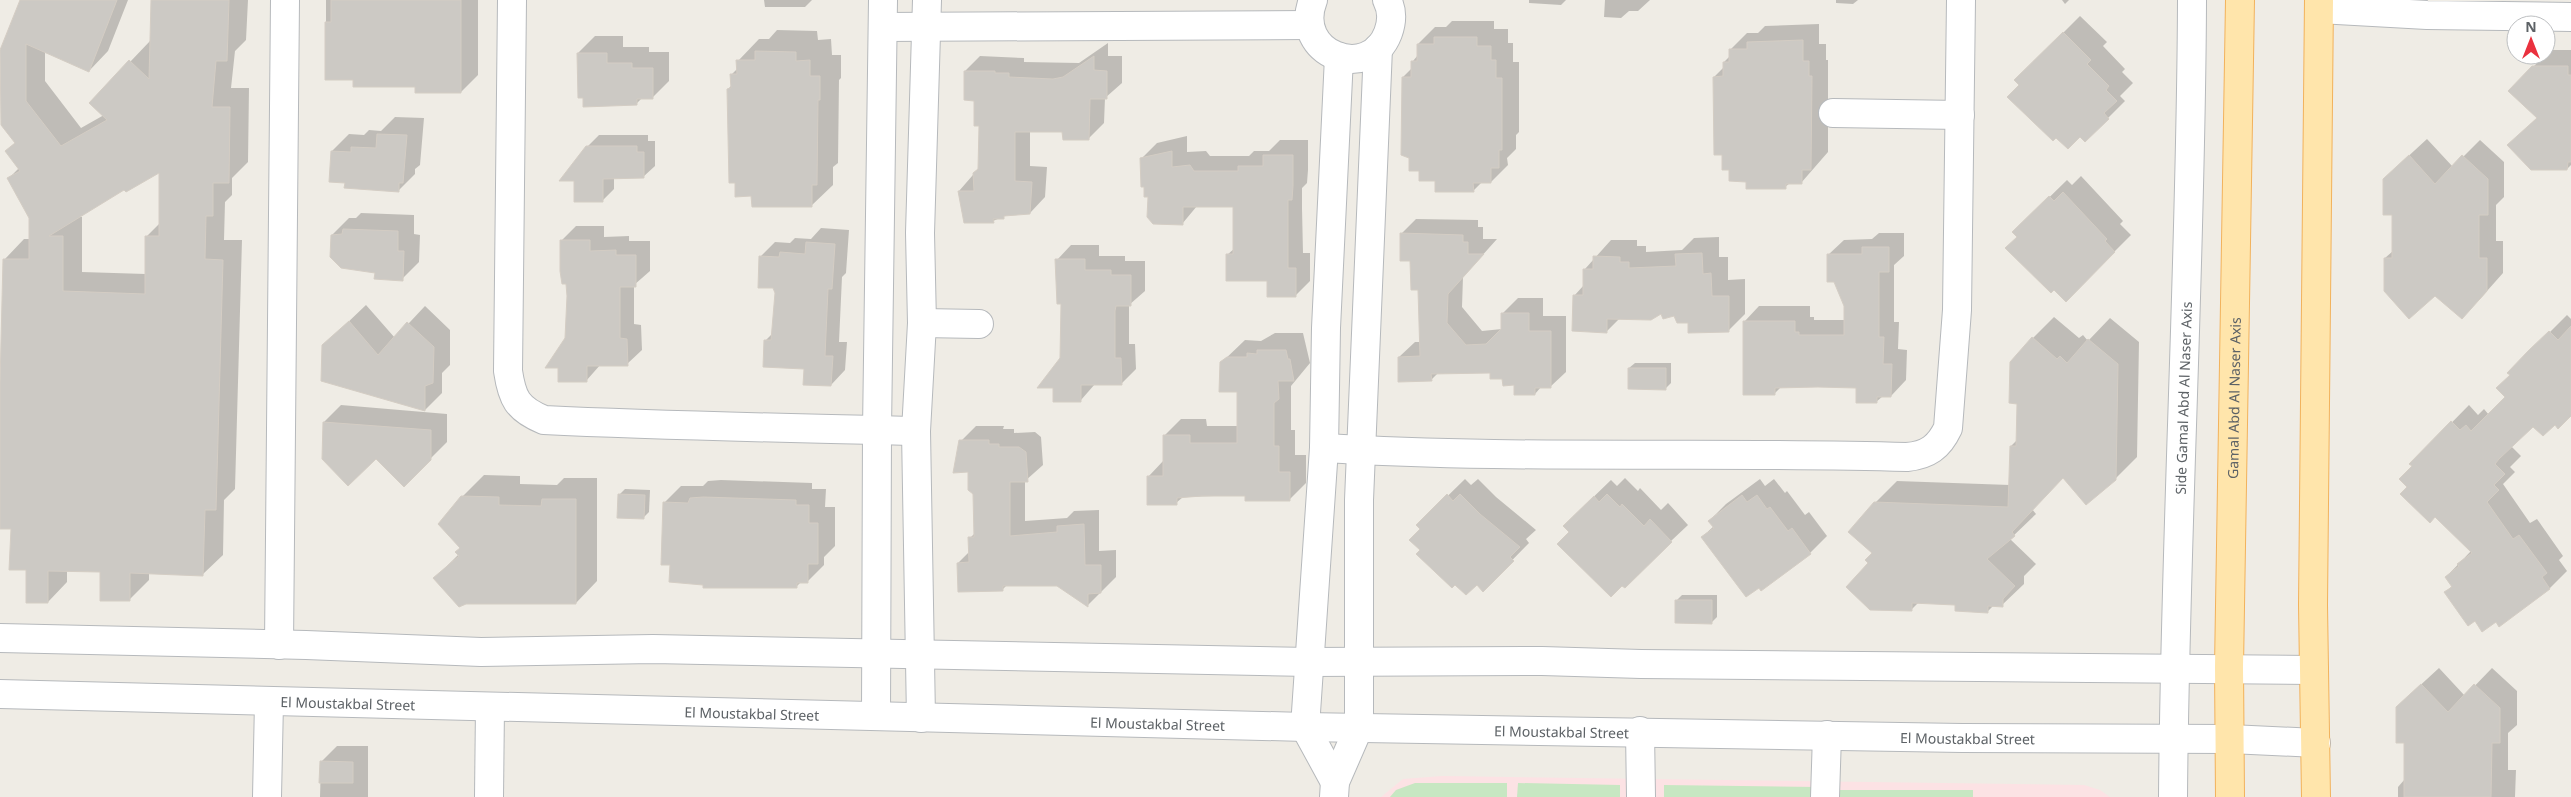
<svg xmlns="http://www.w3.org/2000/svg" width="2571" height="797" font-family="'Noto Sans',sans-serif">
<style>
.medical{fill:#fce2e4}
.green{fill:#c7e7c2}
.shadow{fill:#0003;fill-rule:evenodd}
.building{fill:#ccc9c4;stroke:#d4cdc4;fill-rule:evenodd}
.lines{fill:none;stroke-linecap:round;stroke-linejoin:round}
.minor-casing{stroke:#b6b9bc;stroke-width:30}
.major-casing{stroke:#f2b25c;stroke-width:30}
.minor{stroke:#fff;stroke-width:28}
.major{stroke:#ffe5ab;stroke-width:28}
.labels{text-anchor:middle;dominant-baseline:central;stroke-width:4;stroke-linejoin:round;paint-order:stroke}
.street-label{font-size:14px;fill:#5d6266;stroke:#fff}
</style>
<rect width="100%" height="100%" fill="#efece5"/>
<!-- medical -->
<polygon class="medical" points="1442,776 2084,785 2100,790 2110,797 1381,797 1403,779"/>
<!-- green -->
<g class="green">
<polygon points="1415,783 1507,783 1507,797 1390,797 1396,790"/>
<polygon points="1518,783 1620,785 1620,797 1517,797"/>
<polygon points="1664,785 1817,787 1817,797 1664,797"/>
<rect x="1837" y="790" width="136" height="7"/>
</g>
<!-- shadow -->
<g class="shadow">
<path d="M21,0h107l-20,51 -19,20 -44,-20v30l36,47 23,-13 -13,-12 59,-62 1,1 1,-42h96l-2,40 -11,11 -4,37h18l-1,74 -16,16v17l-7,7 -1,38h18l-7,249 -11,11 -1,55 -20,19 -54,-1v7l-20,20 -28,-29 -34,-1v12l-19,20 -21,-33 -15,-41h-12l5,-269 19,-20h7v-22l-23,-38 11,-11 -12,-17 9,-9zM160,171v52l-14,14v37l-64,-2v-55h-5l47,-29z"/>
<polygon points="326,0 478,0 478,75 461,92 355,79 326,79"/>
<polygon points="764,0 812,0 805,7 765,7"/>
<polygon points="1529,0 1566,0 1561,5 1529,3"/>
<polygon points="1605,0 1650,0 1638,11 1629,11 1621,18 1604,17"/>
<polygon points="1836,0 1858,0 1853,4 1836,3"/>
<polygon points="2062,0 2069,0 2065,4"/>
<polygon points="2080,16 2107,42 2103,46 2125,69 2122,72 2133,83 2120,96 2125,101 2085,141 2016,80"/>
<polygon points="1452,21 1494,21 1494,29 1508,29 1508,43 1513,43 1513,62 1519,62 1519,132 1516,135 1516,149 1507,158 1508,165 1491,182 1482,182 1473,191 1436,180 1420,170 1403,77 1413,67 1413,61 1418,55 1418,44 1435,27 1446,27"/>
<polygon points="1819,24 1819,44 1826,44 1826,60 1828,60 1828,152 1801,183 1790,183 1785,187 1747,180 1730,169 1723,154 1714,77 1724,67 1724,62 1730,56 1730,50 1747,33 1758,33 1765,26"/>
<polygon points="777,30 817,31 818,40 831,39 832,55 841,55 841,78 839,80 838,163 833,167 833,185 811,206 753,195 728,89 732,85 731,75 738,68 738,61 759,39 769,39"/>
<polygon points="595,36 623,36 623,47 649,47 649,52 669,52 669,81 652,98 642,98 637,103 578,53"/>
<polygon points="1108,43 1108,56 1122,56 1122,83 1105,98 1104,123 1089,138 1063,131 1030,131 1030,166 1047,167 1045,197 1030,213 1007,215 993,221 962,212 959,191 979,168 980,125 975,99 965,71 980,56 1024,58 1024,62 1079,63"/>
<polygon points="2550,50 2571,50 2571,165 2567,169 2509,145 2538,117 2533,67"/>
<polygon points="395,117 424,118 420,165 415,169 415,174 398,191 346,181 332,151 349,134 364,135 369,130 381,131"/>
<polygon points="599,135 648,135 648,141 655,141 655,166 643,177 614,177 614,189 603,200 587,147"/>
<polygon points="1187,136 1187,152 1206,151 1210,156 1249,156 1254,151 1269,151 1280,140 1308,140 1308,170 1307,183 1302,188 1302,208 1303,253 1310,253 1310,281 1295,296 1227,255 1235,248 1235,206 1197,206 1182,224 1149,196 1142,158 1157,143"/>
<polygon points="2427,139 2453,167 2480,140 2504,162 2504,197 2496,205 2496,241 2503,241 2503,273 2479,300 2435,294 2385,258 2393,251 2402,162"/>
<polygon points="2081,176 2123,221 2120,224 2131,235 2066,300 2014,232 2067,180 2072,185"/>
<polygon points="361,213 414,215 414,234 420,235 419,262 402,279 376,272 332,235 349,218 356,218"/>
<polygon points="1416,219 1478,220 1478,227 1483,227 1483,239 1497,239 1463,277 1462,307 1482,331 1502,329 1502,314 1518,298 1543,298 1543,316 1566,316 1566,372 1550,387 1541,387 1535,394 1491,372 1438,373 1431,380 1399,357 1415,342 1421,342 1419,289 1401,234"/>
<polygon points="576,226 604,226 604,237 629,236 629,241 650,241 650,271 634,285 634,324 641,325 642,350 627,364 601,364 586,381 566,338 568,296 562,240"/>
<polygon points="821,228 849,230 846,273 842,277 839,342 847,342 845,370 831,385 765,341 773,333 776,293 760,257 775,242 790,243 795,238 811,239"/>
<polygon points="1879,233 1904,233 1904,256 1894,265 1894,322 1899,322 1898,349 1907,350 1906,380 1891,396 1883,396 1876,402 1857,386 1782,386 1774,394 1744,322 1759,306 1810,306 1810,317 1814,317 1814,320 1845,320 1845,306 1828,255 1844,240 1872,239"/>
<polygon points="1719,237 1719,257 1728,257 1728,280 1745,279 1745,314 1728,331 1662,312 1620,318 1606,332 1574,296 1584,285 1585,269 1611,240 1637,240 1637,246 1646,246 1646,252 1682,250 1694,238"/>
<polygon points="1071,245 1099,245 1099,256 1125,256 1125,261 1145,261 1145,291 1129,305 1129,344 1135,344 1136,369 1122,383 1095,384 1081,400 1062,358 1062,303 1057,260"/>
<polygon points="366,305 395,338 425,306 450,330 450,365 442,373 442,393 425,410 323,346"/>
<polygon points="2567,315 2571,319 2571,414 2555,423 2533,425 2511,446 2521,456 2510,467 2515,472 2503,484 2530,523 2537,519 2563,556 2559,560 2567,571 2550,588 2499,625 2496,620 2475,619 2446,592 2452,586 2446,577 2471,551 2409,487 2413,466 2411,464 2469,405 2478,415 2484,409 2489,415 2507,397 2512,375 2509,373"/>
<polygon points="2054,317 2079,338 2083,335 2088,341 2110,318 2139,342 2137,457 2115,479 2063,476 2032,509 2036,514 2010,539 2036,564 2024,576 2024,584 2002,605 1994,605 1987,612 1956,604 1919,602 1911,610 1869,563 1874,552 1875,503 1897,481 2010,485 2011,446 2017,440 2033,338"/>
<polygon points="1275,333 1303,333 1310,363 1291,386 1291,430 1295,430 1295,455 1306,455 1306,483 1289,500 1246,495 1183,497 1176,503 1148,477 1164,460 1164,436 1181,419 1206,419 1207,426 1238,426 1238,390 1221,363 1245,340 1261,341"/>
<polygon points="1635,363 1671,363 1671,383 1665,389 1629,368"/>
<polygon points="341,405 447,414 447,442 404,485 376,458 324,422"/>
<polygon points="976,426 1004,426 1003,429 1014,429 1014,433 1035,432 1041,437 1043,465 1025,481 1025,521 1067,518 1074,511 1099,510 1099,551 1116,550 1116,577 1087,606 1057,585 1007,585 1003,589 958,563 970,551 970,538 975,533 974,493 961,441"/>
<polygon points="484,475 520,476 520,484 557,485 564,478 597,478 597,581 576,603 435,578 459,554 462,497"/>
<polygon points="1625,478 1638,491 1640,488 1661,510 1668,503 1688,525 1671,541 1571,532 1581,509 1611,480 1617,486"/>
<polygon points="1465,479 1471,485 1478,479 1496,497 1536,530 1526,539 1529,543 1483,590 1477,583 1422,550 1422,529 1418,525"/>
<polygon points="1760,479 1765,486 1774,479 1785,493 1787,491 1805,515 1809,512 1827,536 1810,553 1702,537 1714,526 1709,521 1726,504"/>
<polygon points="721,480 812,483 812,489 826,489 825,507 835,507 835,546 824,557 824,565 807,582 801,582 796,587 704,584 671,564 664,503 681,486 703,486 708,481"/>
<polygon points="625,489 650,490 649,512 644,517 619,495"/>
<polygon points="1682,595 1717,595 1717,617 1711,623 1677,600"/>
<polygon points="2439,668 2465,696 2492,668 2517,691 2517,725 2508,733 2508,770 2516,770 2515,797 2398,797 2398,787 2405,779 2414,691"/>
<polygon points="337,746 368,746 368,797 320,797 321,762"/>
</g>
<!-- building -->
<g class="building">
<path d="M20,0h97l-28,72 -63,-28v57l35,45 46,-26 -18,-17 40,-43 20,19 2,-79h78l-2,61h-11l-4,46h18l-1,76h-16v33h-7l-1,43 18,1 -7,250h-11l-2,66 -73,-3v28h-30v-29l-52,-1v32h-22v-33h-17l2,-41h-11v-146l3,-124h26v-41l-22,-40 13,-7 -15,-20 10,-8 -14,-18 -1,-75zM159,173v63h-14v58l-82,-3v-55h-14l75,-46 2,2z"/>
<polygon points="331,0 461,0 461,93 415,93 415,87 353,87 353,80 325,80 325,22 331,22"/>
<polygon points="2063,32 2091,60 2087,64 2109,86 2106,90 2117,101 2104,113 2109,119 2085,142 2080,137 2068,149 2056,138 2053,141 2007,97 2019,85 2014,80"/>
<polygon points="1434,37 1477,37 1477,46 1491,46 1491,60 1496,60 1496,78 1502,78 1502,150 1499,150 1499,168 1491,168 1491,183 1473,183 1474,192 1435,192 1435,181 1419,181 1419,171 1409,171 1409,158 1401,155 1402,77 1411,77 1411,61 1417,61 1417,44 1434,44"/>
<polygon points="1803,40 1803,61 1809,61 1809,76 1812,76 1811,170 1802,170 1802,184 1786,184 1786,189 1746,189 1746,182 1729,181 1729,170 1722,170 1722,155 1714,155 1713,77 1723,76 1723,62 1729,62 1729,49 1747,49 1747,42"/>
<polygon points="755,51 796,52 796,61 810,60 810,76 820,76 820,100 818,100 817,185 812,185 812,207 752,207 751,196 735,197 735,183 729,183 727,89 731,88 730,74 737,74 736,60 755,60"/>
<polygon points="577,53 607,53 607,63 632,63 632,68 653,68 653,99 637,99 637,105 583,107 583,98 578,98"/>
<polygon points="1094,56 1094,70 1107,71 1107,99 1090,99 1089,140 1063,140 1062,132 1015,132 1015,181 1032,182 1030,214 1004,216 1004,219 993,219 994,223 964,223 958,191 974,191 973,173 978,169 979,126 974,126 974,101 964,100 964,71 995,71 995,73 1009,73 1009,77 1053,79 1063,77"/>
<polygon points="2532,66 2568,66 2568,75 2571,75 2571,162 2568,162 2567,170 2531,170 2507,145 2537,118 2508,91"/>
<polygon points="377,134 407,135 403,183 399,183 399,192 344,188 345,183 329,182 331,151 351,152 351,147 376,148"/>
<polygon points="586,146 637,146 637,152 644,152 644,178 603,179 603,202 574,202 574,181 559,181"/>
<polygon points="1172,151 1172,167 1190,165 1194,171 1238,171 1238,166 1263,166 1263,155 1293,155 1293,186 1292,200 1288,200 1288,268 1296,268 1296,297 1267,297 1267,281 1226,281 1226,254 1233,254 1233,207 1183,207 1183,225 1153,224 1147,217 1148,197 1144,197 1144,187 1141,187 1140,158"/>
<polygon points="2409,155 2435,184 2462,155 2488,179 2488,215 2479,215 2479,258 2487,258 2487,291 2462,319 2435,296 2409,319 2384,291 2384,258 2392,258 2392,215 2383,215 2383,179"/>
<polygon points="2063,192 2107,239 2105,241 2115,252 2066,302 2054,290 2051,293 2005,248 2017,237 2012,232 2049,196 2054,201"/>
<polygon points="343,229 398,231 398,251 404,251 403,281 374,279 375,273 341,268 330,257 331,235 342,234"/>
<polygon points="1400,233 1463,235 1463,242 1468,242 1468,254 1484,254 1448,294 1447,323 1466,345 1486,344 1501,329 1501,313 1529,313 1529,331 1551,331 1551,388 1535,388 1535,395 1514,395 1514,385 1503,386 1502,379 1490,379 1490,373 1431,374 1432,381 1398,382 1398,357 1420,356 1418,290 1411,290 1410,261 1400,261"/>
<polygon points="560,240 590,240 590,251 616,250 616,255 636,255 636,287 620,287 620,338 627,339 628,366 587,366 587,382 558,382 558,368 545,368 565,338 567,296 566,284 562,284 560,271"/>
<polygon points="806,242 835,244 832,289 828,289 825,356 833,356 831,386 803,385 804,369 763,367 764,340 771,340 775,293 773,288 758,288 759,256 779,257 780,252 805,254"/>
<polygon points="1862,247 1889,247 1889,272 1879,272 1879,337 1884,337 1883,364 1892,364 1891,397 1877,397 1877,403 1856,403 1856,388 1818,387 1775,388 1775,395 1743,395 1743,321 1795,321 1795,332 1799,332 1799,335 1844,335 1844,306 1834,282 1827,282 1827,254 1862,254"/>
<polygon points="1702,253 1703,274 1711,273 1712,296 1729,296 1729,332 1688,333 1688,323 1677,323 1674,316 1663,319 1661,314 1651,320 1607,319 1607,333 1572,331 1573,295 1583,295 1583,269 1593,269 1593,256 1620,257 1620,262 1629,262 1629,268 1676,266 1675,254"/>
<polygon points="1055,259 1085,259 1085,270 1111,270 1111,275 1131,275 1131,306 1116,306 1115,311 1115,358 1121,358 1122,385 1081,385 1081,402 1053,402 1053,388 1037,388 1060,358 1061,304 1057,304"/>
<polygon points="349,321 378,355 407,322 434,347 433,383 425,386 425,411 321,381 322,345"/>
<polygon points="2571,326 2571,416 2558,429 2555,425 2543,436 2533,427 2499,459 2495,464 2505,474 2494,485 2499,490 2487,502 2513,539 2519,535 2547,573 2542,577 2550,589 2499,627 2496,622 2482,632 2475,621 2468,626 2444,592 2452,587 2445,577 2459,566 2457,564 2472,553 2435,517 2430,523 2400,494 2407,487 2399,479 2412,466 2409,464 2451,421 2460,430 2466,425 2471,431 2505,397 2496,388 2510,375 2507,373 2529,350 2549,331 2558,340"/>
<polygon points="2032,337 2057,359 2060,356 2067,363 2088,339 2118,364 2116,480 2086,505 2063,478 2012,532 2015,536 1987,559 2015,586 2003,599 2003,607 1988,606 1988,613 1955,611 1955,605 1912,603 1912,611 1870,610 1846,587 1868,563 1865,560 1872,553 1848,532 1874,502 2008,507 2010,446 2016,446 2017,404 2009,403 2010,362"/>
<polygon points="1257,350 1286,350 1288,359 1290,359 1294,381 1278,381 1279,399 1274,403 1274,446 1279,446 1279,472 1290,472 1290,501 1245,501 1245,496 1201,496 1177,498 1177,505 1147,505 1147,476 1163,476 1163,435 1190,435 1190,443 1237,443 1237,392 1219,392 1220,362 1227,357 1247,357 1247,353 1257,354"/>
<polygon points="1628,368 1666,368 1666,390 1628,389"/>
<polygon points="323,422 431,430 431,460 404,487 376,459 348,486 322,459"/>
<polygon points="959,440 989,440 989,444 999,444 999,447 1019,447 1026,452 1028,482 1010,482 1010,536 1057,532 1057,526 1084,524 1085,565 1101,565 1101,593 1088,594 1088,607 1057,586 1003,586 1003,591 958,592 957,563 969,562 968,537 974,537 973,494 968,490 968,472 953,473"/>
<polygon points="618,494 645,495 644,519 617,518"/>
<polygon points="1447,494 1453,501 1460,494 1480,514 1520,547 1510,557 1514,561 1483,592 1477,585 1466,595 1455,585 1452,588 1416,554 1420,550 1409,540 1420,529 1416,525"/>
<polygon points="1607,494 1620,507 1622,504 1644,526 1650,519 1672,542 1625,588 1622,586 1611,597 1557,544 1569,532 1563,526 1594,496 1599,502"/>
<polygon points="1742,495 1747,502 1757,495 1767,509 1770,507 1788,531 1792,528 1811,554 1761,591 1759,588 1746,597 1701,537 1714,528 1708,521"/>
<polygon points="461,496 499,497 499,505 541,506 542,499 576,499 576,604 466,604 459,607 433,578 459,556 455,552 460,548 438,524"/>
<polygon points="703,497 796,500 796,505 809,505 809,523 818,523 818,564 808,564 808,583 797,583 797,588 703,588 703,585 669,582 670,565 661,565 663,502 688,503 690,498"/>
<polygon points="1675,600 1712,600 1712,624 1675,623"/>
<polygon points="2421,684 2448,712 2474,684 2500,708 2500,743 2492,743 2491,797 2404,797 2404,743 2396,743 2396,707"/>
<polygon points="320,761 353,762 353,783 319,783"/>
</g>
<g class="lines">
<defs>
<g id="minor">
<path d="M512,0l-4,371c4,27 9,38 36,49 124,6 248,8 372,11"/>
<path d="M1313,0c-21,54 56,83 75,33 4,-11 5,-22 -1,-33"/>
<polyline points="2319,9 2427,15 2571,17"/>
<polyline points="883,27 1309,25"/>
<polyline points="1833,113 1960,115"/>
<polyline points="922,323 979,324"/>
<path d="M1324,448c194,12 388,3 583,9 21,-2 32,-10 41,-29l9,-118 4,-310"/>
<polyline points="0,638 306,645 481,652 653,649 1309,662 1542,661 1641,664 2314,670"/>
<polyline points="279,645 285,0"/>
<path id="s1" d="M0,694l1305,33 657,11 268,1 86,4"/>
<polyline points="876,716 877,430 883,0"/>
<polyline points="921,718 916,431 922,323 920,233 927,0"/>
<polyline points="1640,731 1641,797"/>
<polyline points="1335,782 1305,727 1324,448 1326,328 1339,57"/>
<polyline points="267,797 269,702"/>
<polyline points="489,797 490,707"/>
<polyline points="1334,797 1335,782 1359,727 1359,500 1378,48"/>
<polyline points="1825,797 1827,735"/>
<path id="s2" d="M2173,797c2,-266 18,-531 19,-797"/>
</g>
<g id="major">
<path id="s3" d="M2230,797l-1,-130 11,-667"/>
<polyline points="2316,797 2313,605 2319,0"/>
</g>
</defs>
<!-- minor casing -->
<use href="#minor" class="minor-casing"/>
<!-- major casing -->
<use href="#major" class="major-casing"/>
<!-- minor -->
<use href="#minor" class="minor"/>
<!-- major -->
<use href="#major" class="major"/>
</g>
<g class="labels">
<!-- street labels -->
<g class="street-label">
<text stroke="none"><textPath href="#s3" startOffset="399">Gamal Abd Al Naser Axis</textPath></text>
<text stroke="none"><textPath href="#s2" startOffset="399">Side Gamal Abd Al Naser Axis</textPath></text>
<text stroke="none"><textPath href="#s1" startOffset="348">El Moustakbal Street</textPath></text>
<text stroke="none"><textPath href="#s1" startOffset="752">El Moustakbal Street</textPath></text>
<text stroke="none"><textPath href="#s1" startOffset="1158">El Moustakbal Street</textPath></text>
<text stroke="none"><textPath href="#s1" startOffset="1562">El Moustakbal Street</textPath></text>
<text stroke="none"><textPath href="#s1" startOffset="1968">El Moustakbal Street</textPath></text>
</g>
</g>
<!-- north arrow -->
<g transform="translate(2531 40)"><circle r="24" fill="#ffffff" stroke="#bec0c2"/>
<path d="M0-4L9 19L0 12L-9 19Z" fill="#ea313e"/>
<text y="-8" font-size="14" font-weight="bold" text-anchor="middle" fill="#5d6266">N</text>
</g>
</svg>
